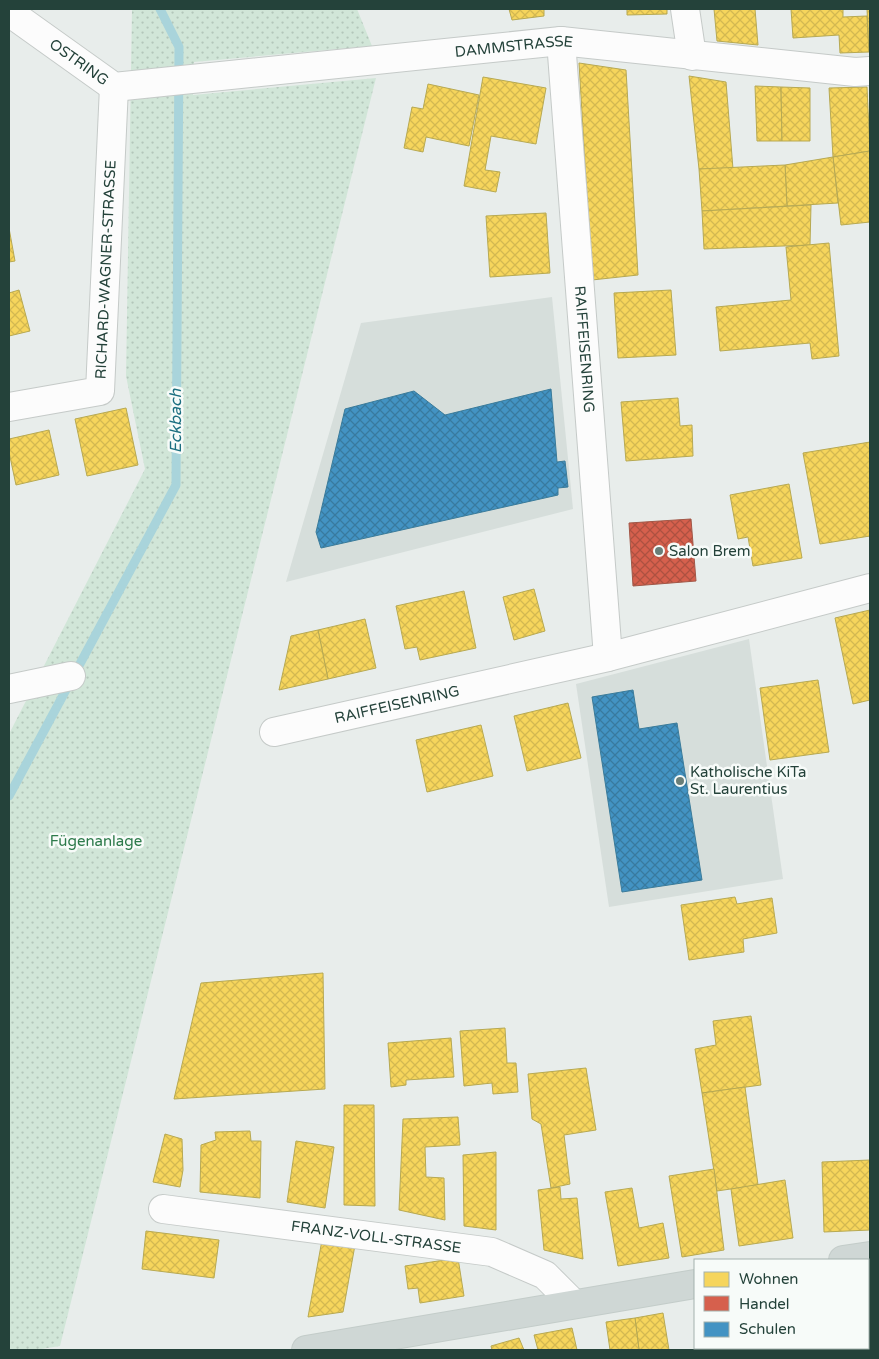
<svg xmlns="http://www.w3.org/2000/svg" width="879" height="1359" font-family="'Varela Round',sans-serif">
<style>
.built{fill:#d6dedb}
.green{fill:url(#green-dots)}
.homes{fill:url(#homes-cross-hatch);stroke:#b7a952}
.shops{fill:url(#shops-cross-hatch);stroke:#a15747}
.schools{fill:url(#schools-cross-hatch);stroke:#3a7b9a}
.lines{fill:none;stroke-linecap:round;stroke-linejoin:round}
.stream{stroke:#a9d4db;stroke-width:9}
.minor-casing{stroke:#c5cac8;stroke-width:30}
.major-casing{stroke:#c3ccc9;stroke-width:30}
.minor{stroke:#fcfcfc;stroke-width:28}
.major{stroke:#cfd7d5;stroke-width:28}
.poi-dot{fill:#697e78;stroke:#f7fbf9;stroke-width:2}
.labels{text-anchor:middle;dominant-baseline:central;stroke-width:5;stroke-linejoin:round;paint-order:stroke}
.street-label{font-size:15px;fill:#24423a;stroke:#f7fbf9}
.poi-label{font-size:15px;fill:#24423a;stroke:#f7fbf9;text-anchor:start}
.park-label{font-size:15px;fill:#2d7a4b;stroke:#f7fbf9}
.water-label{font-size:16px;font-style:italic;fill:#1c6f80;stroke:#f7fbf9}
</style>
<defs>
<pattern id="green-dots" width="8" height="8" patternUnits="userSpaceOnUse" patternTransform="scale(1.25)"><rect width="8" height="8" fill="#d1e6d8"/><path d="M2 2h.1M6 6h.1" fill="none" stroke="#b3c6ba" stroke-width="1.8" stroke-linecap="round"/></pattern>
<pattern id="homes-cross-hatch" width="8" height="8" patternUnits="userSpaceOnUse" patternTransform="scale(1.25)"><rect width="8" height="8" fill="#f6d55c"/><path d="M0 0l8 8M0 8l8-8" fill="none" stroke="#d3b851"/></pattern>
<pattern id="shops-cross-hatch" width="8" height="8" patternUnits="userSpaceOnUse" patternTransform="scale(1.25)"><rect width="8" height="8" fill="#d6604d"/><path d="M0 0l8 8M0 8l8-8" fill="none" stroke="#ad5141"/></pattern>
<pattern id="schools-cross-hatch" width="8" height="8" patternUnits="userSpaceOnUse" patternTransform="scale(1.25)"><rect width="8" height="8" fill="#4393c3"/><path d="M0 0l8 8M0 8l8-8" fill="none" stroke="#387a9f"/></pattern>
</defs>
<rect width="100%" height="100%" fill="#e8edeb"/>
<!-- built -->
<g class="built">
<polygon points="552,297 573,509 286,582 361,323"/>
<polygon points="749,639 783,879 609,907 576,684"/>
</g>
<!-- green -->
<polygon class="green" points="132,9 357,9 372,46 194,62 193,95 376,78 60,1346 35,1350 9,1350 9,734 145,469 126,376"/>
<!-- homes -->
<g class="homes">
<polygon points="509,9 544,9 544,16 512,20"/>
<polygon points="627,9 667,9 667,14 627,15"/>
<polygon points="714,9 755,9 758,45 717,41"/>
<polygon points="791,9 843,9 843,17 867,16 869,52 840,53 839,35 793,38"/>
<polygon points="867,9 870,9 870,52 869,52"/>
<polygon points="579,63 626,70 638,275 592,280"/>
<polygon points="689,76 726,82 733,169 699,169"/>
<polygon points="483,77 546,88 536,144 491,136 485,170 500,172 496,192 464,186"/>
<polygon points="428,84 479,95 469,146 426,137 423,152 404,148 412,107 423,109"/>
<polygon points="755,86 781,87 782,141 757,141"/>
<polygon points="781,87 810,88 810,141 782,141"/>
<polygon points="867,87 870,151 833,157 829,88"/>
<polygon points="870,151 870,222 841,225 833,157"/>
<polygon points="833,157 838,203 787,206 785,165"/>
<polygon points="785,165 787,206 702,211 699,169"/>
<polygon points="811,205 810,245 704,249 702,211"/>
<polygon points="546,213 550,273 490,277 486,216"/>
<polygon points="9,228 15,261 9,262"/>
<polygon points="829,243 839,356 812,359 810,343 720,351 716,307 791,300 786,247"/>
<polygon points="19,290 30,331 9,336 9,293"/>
<polygon points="671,290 676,355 618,358 614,293"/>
<polygon points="678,398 680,426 692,425 693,456 626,461 621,402"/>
<polygon points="126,408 138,465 87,476 75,419"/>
<polygon points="49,430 59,475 16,485 9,452 9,439"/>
<polygon points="870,442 870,536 820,544 803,453"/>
<polygon points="789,484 802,558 753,566 748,537 738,539 730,495"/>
<polygon points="534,589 545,631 514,640 503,597"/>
<polygon points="464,591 476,648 420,660 417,647 405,649 396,606"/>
<polygon points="870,610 870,700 853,704 835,618"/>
<polygon points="365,619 376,668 328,679 318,630"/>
<polygon points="318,630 328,679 279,690 291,636"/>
<polygon points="818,680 829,752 770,760 760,688"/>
<polygon points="568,703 581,758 527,771 514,716"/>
<polygon points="481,725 493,776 427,792 416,740"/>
<polygon points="735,897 737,904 772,898 777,933 743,939 744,952 689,960 681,905"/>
<polygon points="323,973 325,1089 174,1099 201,983"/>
<polygon points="751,1016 761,1085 702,1093 695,1049 716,1045 713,1021"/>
<polygon points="505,1028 507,1063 516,1063 518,1092 493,1094 492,1083 464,1086 460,1031"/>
<polygon points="451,1038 454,1077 406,1080 406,1085 391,1087 388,1043"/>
<polygon points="586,1068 596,1130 564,1135 570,1184 551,1188 541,1124 532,1119 528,1074"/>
<polygon points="745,1087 758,1185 717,1191 702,1093"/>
<polygon points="344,1105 374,1105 375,1206 344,1205"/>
<polygon points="458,1117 460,1145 425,1147 426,1177 444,1178 445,1220 399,1210 403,1119"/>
<polygon points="250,1131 251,1141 261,1141 260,1198 200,1192 201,1145 216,1140 215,1132"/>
<polygon points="165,1134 182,1139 183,1170 180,1187 153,1182"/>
<polygon points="296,1141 334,1147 325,1208 287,1202"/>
<polygon points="496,1152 496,1230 464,1226 463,1155"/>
<polygon points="870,1160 870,1230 824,1232 822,1162"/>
<polygon points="714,1169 724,1250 682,1257 669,1176"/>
<polygon points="785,1180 793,1238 739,1246 731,1189"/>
<polygon points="560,1187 561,1199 577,1198 583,1259 544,1250 538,1190"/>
<polygon points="632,1188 639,1228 663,1223 669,1258 618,1266 605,1192"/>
<polygon points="146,1231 219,1240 214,1278 142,1269"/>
<polygon points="322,1240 355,1245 343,1312 308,1317"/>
<polygon points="458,1258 464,1296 420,1303 418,1288 408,1289 405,1266"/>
<polygon points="663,1313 669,1350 639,1350 635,1318"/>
<polygon points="635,1318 639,1350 610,1350 606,1322"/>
<polygon points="572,1328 577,1350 538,1350 534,1335"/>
<polygon points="868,1328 870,1328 870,1350 844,1350 843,1348 868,1348"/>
<polygon points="519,1338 524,1350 492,1350 491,1346"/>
</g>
<!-- shops -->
<polygon class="shops" points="691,519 696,581 633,586 629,523"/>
<!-- schools -->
<g class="schools">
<polygon points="551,389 557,462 565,461 568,487 558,488 558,495 321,548 316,532 345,409 414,391 445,415"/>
<polygon points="633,690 639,729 677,723 702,880 622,892 592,697"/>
</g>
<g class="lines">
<!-- stream -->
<polyline class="stream" points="9,796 176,485 179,47 160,9"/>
<defs>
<g id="minor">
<polyline points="685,9 692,56"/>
<path id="s1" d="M9,12l105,75 447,-46 294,31 15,-1"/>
<path id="s2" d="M561,41l47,616"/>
<path id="s3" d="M9,407l91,-16 14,-304"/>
<polyline points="9,689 71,676"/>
<path id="s4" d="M274,732l334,-75 262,-69"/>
<path id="s5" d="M163,1209l329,43 53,23 29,29"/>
</g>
<g id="major">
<polyline points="843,1260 870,1256"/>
<polyline points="306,1350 695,1284"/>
</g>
</defs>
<!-- minor casing -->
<use href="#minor" class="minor-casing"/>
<!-- major casing -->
<use href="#major" class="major-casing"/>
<!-- minor -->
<use href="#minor" class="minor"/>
<!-- major -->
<use href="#major" class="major"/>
</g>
<!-- markers -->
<g class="poi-dot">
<circle cx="659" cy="551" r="5"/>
<circle cx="680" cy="781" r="5"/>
</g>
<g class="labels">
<!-- street labels -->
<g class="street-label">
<text stroke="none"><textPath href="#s1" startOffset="531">DAMMSTRASSE</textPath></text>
<text stroke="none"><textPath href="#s1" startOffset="86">OSTRING</textPath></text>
<text stroke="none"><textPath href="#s3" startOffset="214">RICHARD-WAGNER-STRASSE</textPath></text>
<text stroke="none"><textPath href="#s2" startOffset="309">RAIFFEISENRING</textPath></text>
<text stroke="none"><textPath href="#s4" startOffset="126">RAIFFEISENRING</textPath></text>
<text stroke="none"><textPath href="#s5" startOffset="215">FRANZ-VOLL-STRASSE</textPath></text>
</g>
<!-- poi labels -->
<g class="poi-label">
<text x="669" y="551">Salon Brem</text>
<text x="690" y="772">Katholische KiTa<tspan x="690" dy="17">St. Laurentius</tspan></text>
</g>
<!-- park labels -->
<g class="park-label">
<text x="96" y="841">Fügenanlage</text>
</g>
<!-- water labels -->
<g class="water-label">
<text transform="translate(176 421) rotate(-90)">Eckbach</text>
</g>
</g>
<!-- border -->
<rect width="879" height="1359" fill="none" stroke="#24423a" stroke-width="20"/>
<!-- legend -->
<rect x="694" y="1259" width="175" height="90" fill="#f7fbf9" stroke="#a3b1ad"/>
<rect x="704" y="1272" width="25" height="15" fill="#f6d55c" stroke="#a3b1ad"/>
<text x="739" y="1284" font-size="15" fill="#24423a">Wohnen</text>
<rect x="704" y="1296" width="25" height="15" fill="#d6604d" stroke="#a3b1ad"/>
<text x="739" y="1309" font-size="15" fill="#24423a">Handel</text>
<rect x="704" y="1322" width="25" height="15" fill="#4393c3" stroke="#a3b1ad"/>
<text x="739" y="1334" font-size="15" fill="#24423a">Schulen</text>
</svg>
